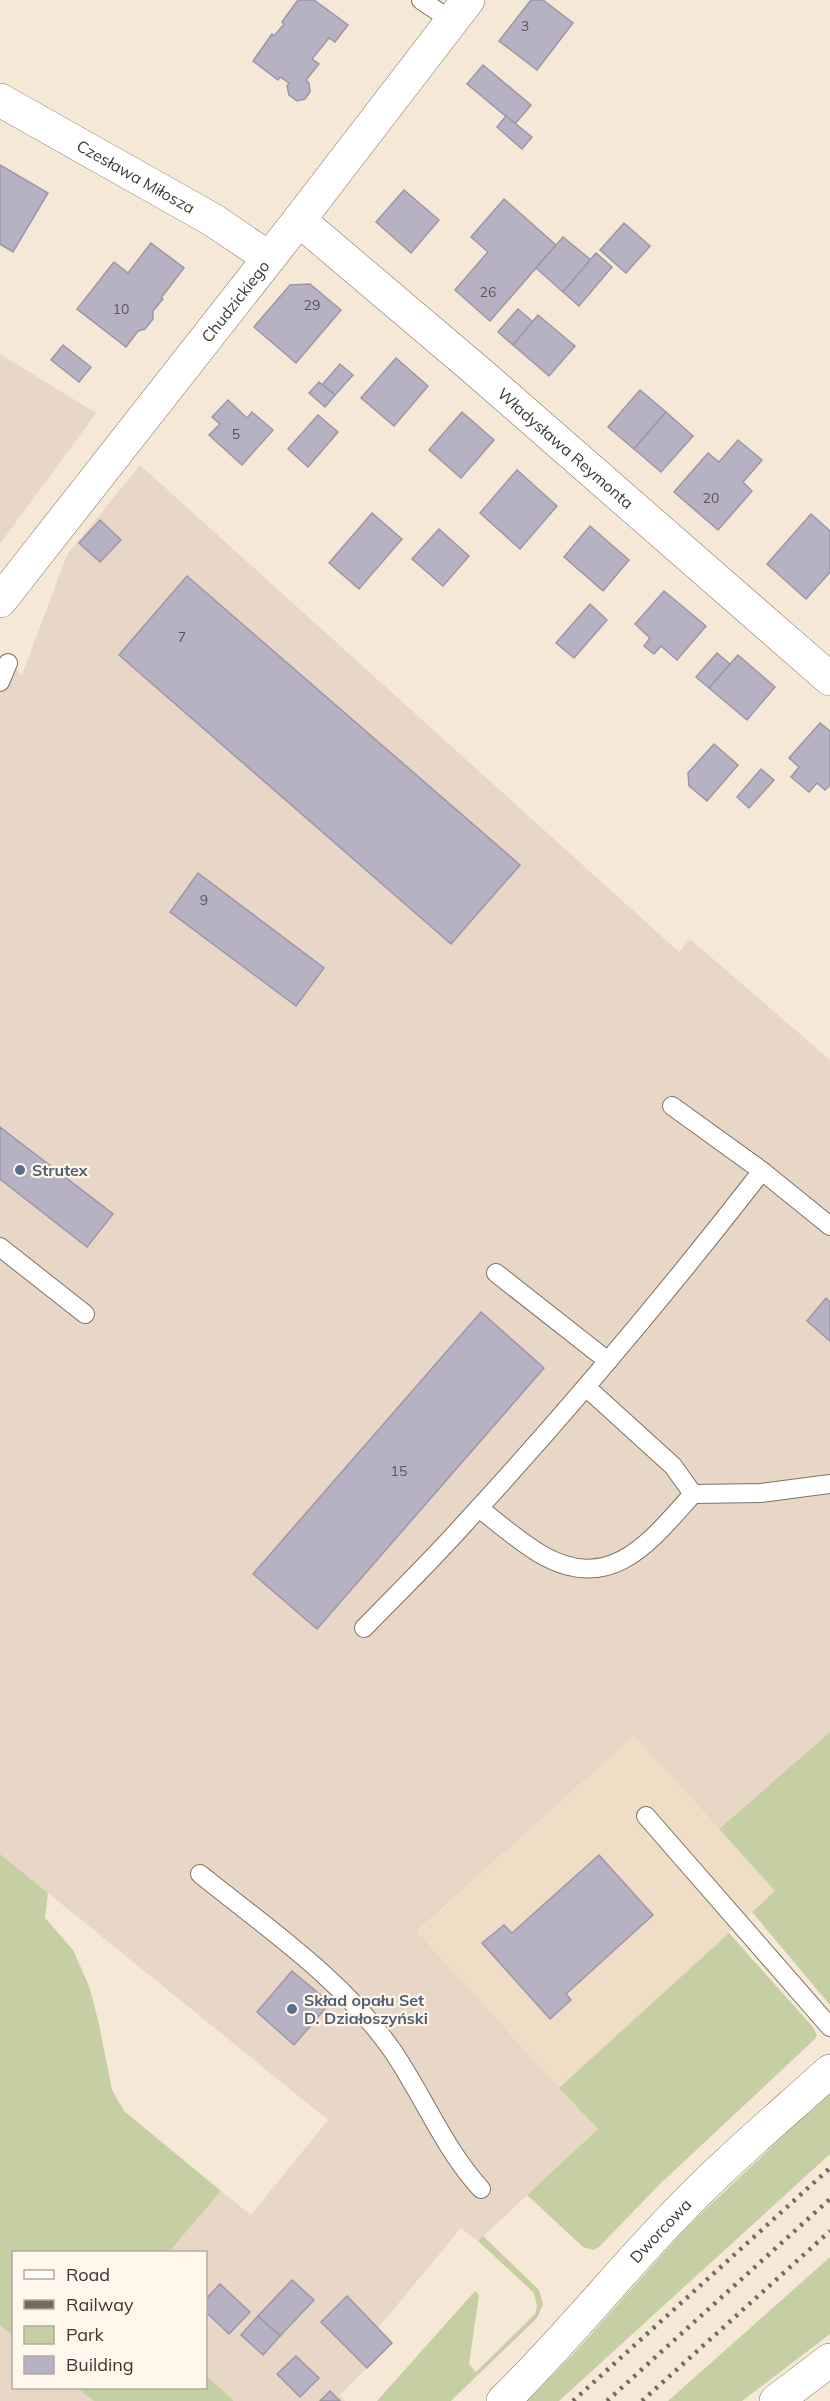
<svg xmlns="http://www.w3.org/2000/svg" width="830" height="2401" font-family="Mulish,sans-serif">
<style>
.commercial{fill:#e8d6c6}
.built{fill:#f0ddc5}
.green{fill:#c6cfa3}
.building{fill:#b7b1c4;stroke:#9c96a9;stroke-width:1.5}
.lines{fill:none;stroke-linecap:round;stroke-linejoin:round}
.lane-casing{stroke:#7e7162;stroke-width:20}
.street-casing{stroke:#7e7162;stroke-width:34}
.secondary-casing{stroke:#7e7162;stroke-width:34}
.lane{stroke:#fff;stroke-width:18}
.street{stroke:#fff;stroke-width:33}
.secondary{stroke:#fff;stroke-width:33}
.rail{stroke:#736b61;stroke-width:4.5;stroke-dasharray:3 6;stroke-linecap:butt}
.service-dot{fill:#5c6f8a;stroke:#fff6ec;stroke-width:2}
.labels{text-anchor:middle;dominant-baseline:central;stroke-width:4.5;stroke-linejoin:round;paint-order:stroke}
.number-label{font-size:14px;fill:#5c5656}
.street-label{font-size:16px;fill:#3d3831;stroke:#fff6ec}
.service-label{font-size:16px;font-weight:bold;fill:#4e5e75;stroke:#fff6ec;text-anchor:start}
</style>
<rect width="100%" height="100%" fill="#f6e8d6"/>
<!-- commercial -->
<g class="commercial">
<polygon points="0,354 96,413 0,544"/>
<polygon points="140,465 679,952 690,939 830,1060 830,1732 719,1829 634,1736 417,1931 598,2129 478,2241 461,2228 378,2328 392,2343 340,2395 345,2401 234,2401 206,2375 206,2252 169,2252 221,2191 251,2215 328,2120 0,1854 0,656 22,675 67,555"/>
<polygon points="0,2325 13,2336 14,2388 77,2388 94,2401 0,2401"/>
</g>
<!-- built -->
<polygon class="built" points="634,1736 775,1891 559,2088 417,1932"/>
<!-- green -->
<g class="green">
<polygon points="830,1732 830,2005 752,1912 775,1891 719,1829"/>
<polygon points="0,1854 48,1893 45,1918 73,1950 89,1986 99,2024 112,2090 124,2111 221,2191 169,2252 14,2252 13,2336 0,2325"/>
<polygon points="729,1933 812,2026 817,2035 815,2039 660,2184 599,2247 593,2250 583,2247 527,2195 598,2129 559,2088"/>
<polygon points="830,2092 830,2154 559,2401 527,2401 577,2350 686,2228"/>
<polygon points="483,2236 539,2290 543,2304 537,2318 451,2401 377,2401 475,2291 479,2295 469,2364 476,2372 535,2314 537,2306 534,2293 478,2241"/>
<polygon points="830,2257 830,2334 742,2401 668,2401"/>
<polygon points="206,2375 234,2401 94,2401 77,2388 206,2388"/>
</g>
<!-- building -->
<g class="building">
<polygon points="298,0 314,0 348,25 335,42 329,38 312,59 319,64 306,80 309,83 310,92 305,99 297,101 289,95 287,86 289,83 280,77 278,80 253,61 272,34 274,36 284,24 282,22"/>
<polygon points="531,0 543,0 573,23 537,70 499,41"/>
<polygon points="483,65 531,105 515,124 467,84"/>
<polygon points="506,116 532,137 522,149 497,127"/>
<polygon points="0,165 48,193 13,252 0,244"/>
<polygon points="404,190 439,220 411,253 376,222"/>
<polygon points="504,199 556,245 490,321 455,290 488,252 471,237"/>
<polygon points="624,223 650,246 626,273 600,250"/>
<polygon points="563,237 591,260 563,292 536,268"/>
<polygon points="151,243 184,268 161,298 163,299 153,311 153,319 145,329 138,331 126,347 77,309 114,262 128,273"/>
<polygon points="596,253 612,267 579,306 563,292"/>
<polygon points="310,284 341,310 296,363 254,327 290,285"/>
<polygon points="518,309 533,322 513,345 498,332"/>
<polygon points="538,315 575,346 549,376 513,345"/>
<polygon points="63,345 91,367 79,382 51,360"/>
<polygon points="396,358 428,386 394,426 361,398"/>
<polygon points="340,364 353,375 335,395 322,385"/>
<polygon points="319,382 335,395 325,407 309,393"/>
<polygon points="640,390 666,412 634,449 608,427"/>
<polygon points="228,400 247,418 252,412 273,430 242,465 209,435 220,424 212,417"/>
<polygon points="462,412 494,440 461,478 429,450"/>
<polygon points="666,412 693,436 661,472 634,449"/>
<polygon points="318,415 338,432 308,467 288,449"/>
<polygon points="738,440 762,460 743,482 752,491 718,530 674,492 708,453 719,462"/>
<polygon points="517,470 557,506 520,549 480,513"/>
<polygon points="372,513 402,539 359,589 329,563"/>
<polygon points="811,514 830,531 830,572 806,599 767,564"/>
<polygon points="100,520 121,540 100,562 79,543"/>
<polygon points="590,526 629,560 603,591 564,557"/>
<polygon points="439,529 469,556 443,586 412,559"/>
<polygon points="187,576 520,865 451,944 119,655"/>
<polygon points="664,591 706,626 677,660 661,646 654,654 644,646 650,638 635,624"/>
<polygon points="590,604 607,620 574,658 556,643"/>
<polygon points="717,653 730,664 709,688 696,677"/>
<polygon points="738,655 775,687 747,720 709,688"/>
<polygon points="820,723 830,731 830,785 825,790 817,783 809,792 791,777 799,767 789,758"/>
<polygon points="714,744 738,765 707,801 689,786 688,773"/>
<polygon points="761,769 774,780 749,808 737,797"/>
<polygon points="198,873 324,968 296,1006 170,912"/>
<polygon points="0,1127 113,1214 87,1247 0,1179"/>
<polygon points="826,1298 830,1302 830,1341 807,1321"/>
<polygon points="481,1312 544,1368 317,1629 253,1574"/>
<polygon points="599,1855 653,1915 566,1994 571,2000 550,2019 482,1943 504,1925 512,1933"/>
<polygon points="292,1971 330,2003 294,2045 257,2012"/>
<polygon points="292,2280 314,2300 280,2336 258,2316"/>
<polygon points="220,2284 250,2312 229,2334 206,2312 206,2299"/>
<polygon points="347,2296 392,2343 367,2368 321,2322"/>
<polygon points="258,2316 280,2336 263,2355 241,2335"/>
<polygon points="296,2356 319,2378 300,2397 277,2374"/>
<polygon points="330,2391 340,2401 320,2401"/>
</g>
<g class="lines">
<defs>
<g id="lane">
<polyline points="421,0 452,21"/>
<polyline points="0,682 8,663"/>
<polyline points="672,1106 762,1171 830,1226"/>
<polyline points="0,1247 85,1314"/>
<polyline points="496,1273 608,1361"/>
<polyline points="586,1387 673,1466 693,1494 761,1493 830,1484"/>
<path d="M479,1508c20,16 41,34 63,47 69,39 108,-13 151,-61"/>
<path d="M364,1628c34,-35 69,-69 101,-105 104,-113 203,-231 297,-352"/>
<polyline points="646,1816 830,2027"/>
<path d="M200,1874c67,54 142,105 192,176 31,45 52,99 89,139"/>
</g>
<g id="street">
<path id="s1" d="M0,100l213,120 56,38"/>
<path id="s2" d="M299,220l177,150 354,309"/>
<path id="s3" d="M0,601l299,-381 169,-220"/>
</g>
<g id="secondary">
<path id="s4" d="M503,2401c60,-58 112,-124 170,-184 49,-52 104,-98 157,-146"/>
<polyline points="776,2401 830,2360"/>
</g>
</defs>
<!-- lane casing -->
<use href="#lane" class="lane-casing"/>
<!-- street casing -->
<use href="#street" class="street-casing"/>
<!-- secondary casing -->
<use href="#secondary" class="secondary-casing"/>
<!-- lane -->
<use href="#lane" class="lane"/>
<!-- street -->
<use href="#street" class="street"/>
<!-- secondary -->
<use href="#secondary" class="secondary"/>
<!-- rail -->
<g class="rail">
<polyline points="573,2401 830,2168"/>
<polyline points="607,2401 830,2199"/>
<polyline points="642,2401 830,2231"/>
</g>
</g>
<!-- markers -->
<g class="service-dot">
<circle cx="20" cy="1170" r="6"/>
<circle cx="292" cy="2009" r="6"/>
</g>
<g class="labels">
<!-- number labels -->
<g class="number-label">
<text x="525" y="26">3</text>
<text x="488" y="292">26</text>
<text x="312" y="305">29</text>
<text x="121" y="309">10</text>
<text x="236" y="434">5</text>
<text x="711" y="498">20</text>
<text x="182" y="637">7</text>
<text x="204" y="900">9</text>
<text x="399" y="1471">15</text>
</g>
<!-- street labels -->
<g class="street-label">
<text stroke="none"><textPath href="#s1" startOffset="156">Czesława Miłosza</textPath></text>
<text stroke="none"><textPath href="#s3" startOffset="381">Chudzickiego</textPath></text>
<text stroke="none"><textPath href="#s2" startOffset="351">Władysława Reymonta</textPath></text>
<text stroke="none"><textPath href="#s4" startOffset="232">Dworcowa</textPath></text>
</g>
<!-- service labels -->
<g class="service-label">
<text x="32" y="1170">Strutex</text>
<text x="304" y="2000">Skład opału Set<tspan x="304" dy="18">D. Działoszyński</tspan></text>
</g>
</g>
<!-- legend -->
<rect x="12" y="2251" width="195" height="138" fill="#fff6ec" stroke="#b1aaa1" stroke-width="1.5"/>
<rect x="24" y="2270" width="30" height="9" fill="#ffffff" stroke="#b1aaa1" stroke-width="1.5"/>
<text x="66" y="2281" font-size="18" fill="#3d3831">Road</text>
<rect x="24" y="2300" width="30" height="9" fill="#736b61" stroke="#b1aaa1" stroke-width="1.5"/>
<text x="66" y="2311" font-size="18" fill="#3d3831">Railway</text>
<rect x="24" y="2326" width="30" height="18" fill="#c6cfa3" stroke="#b1aaa1" stroke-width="1.5"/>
<text x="66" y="2341" font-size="18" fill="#3d3831">Park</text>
<rect x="24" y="2356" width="30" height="18" fill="#b7b1c4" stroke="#b1aaa1" stroke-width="1.5"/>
<text x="66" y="2371" font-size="18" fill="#3d3831">Building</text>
</svg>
